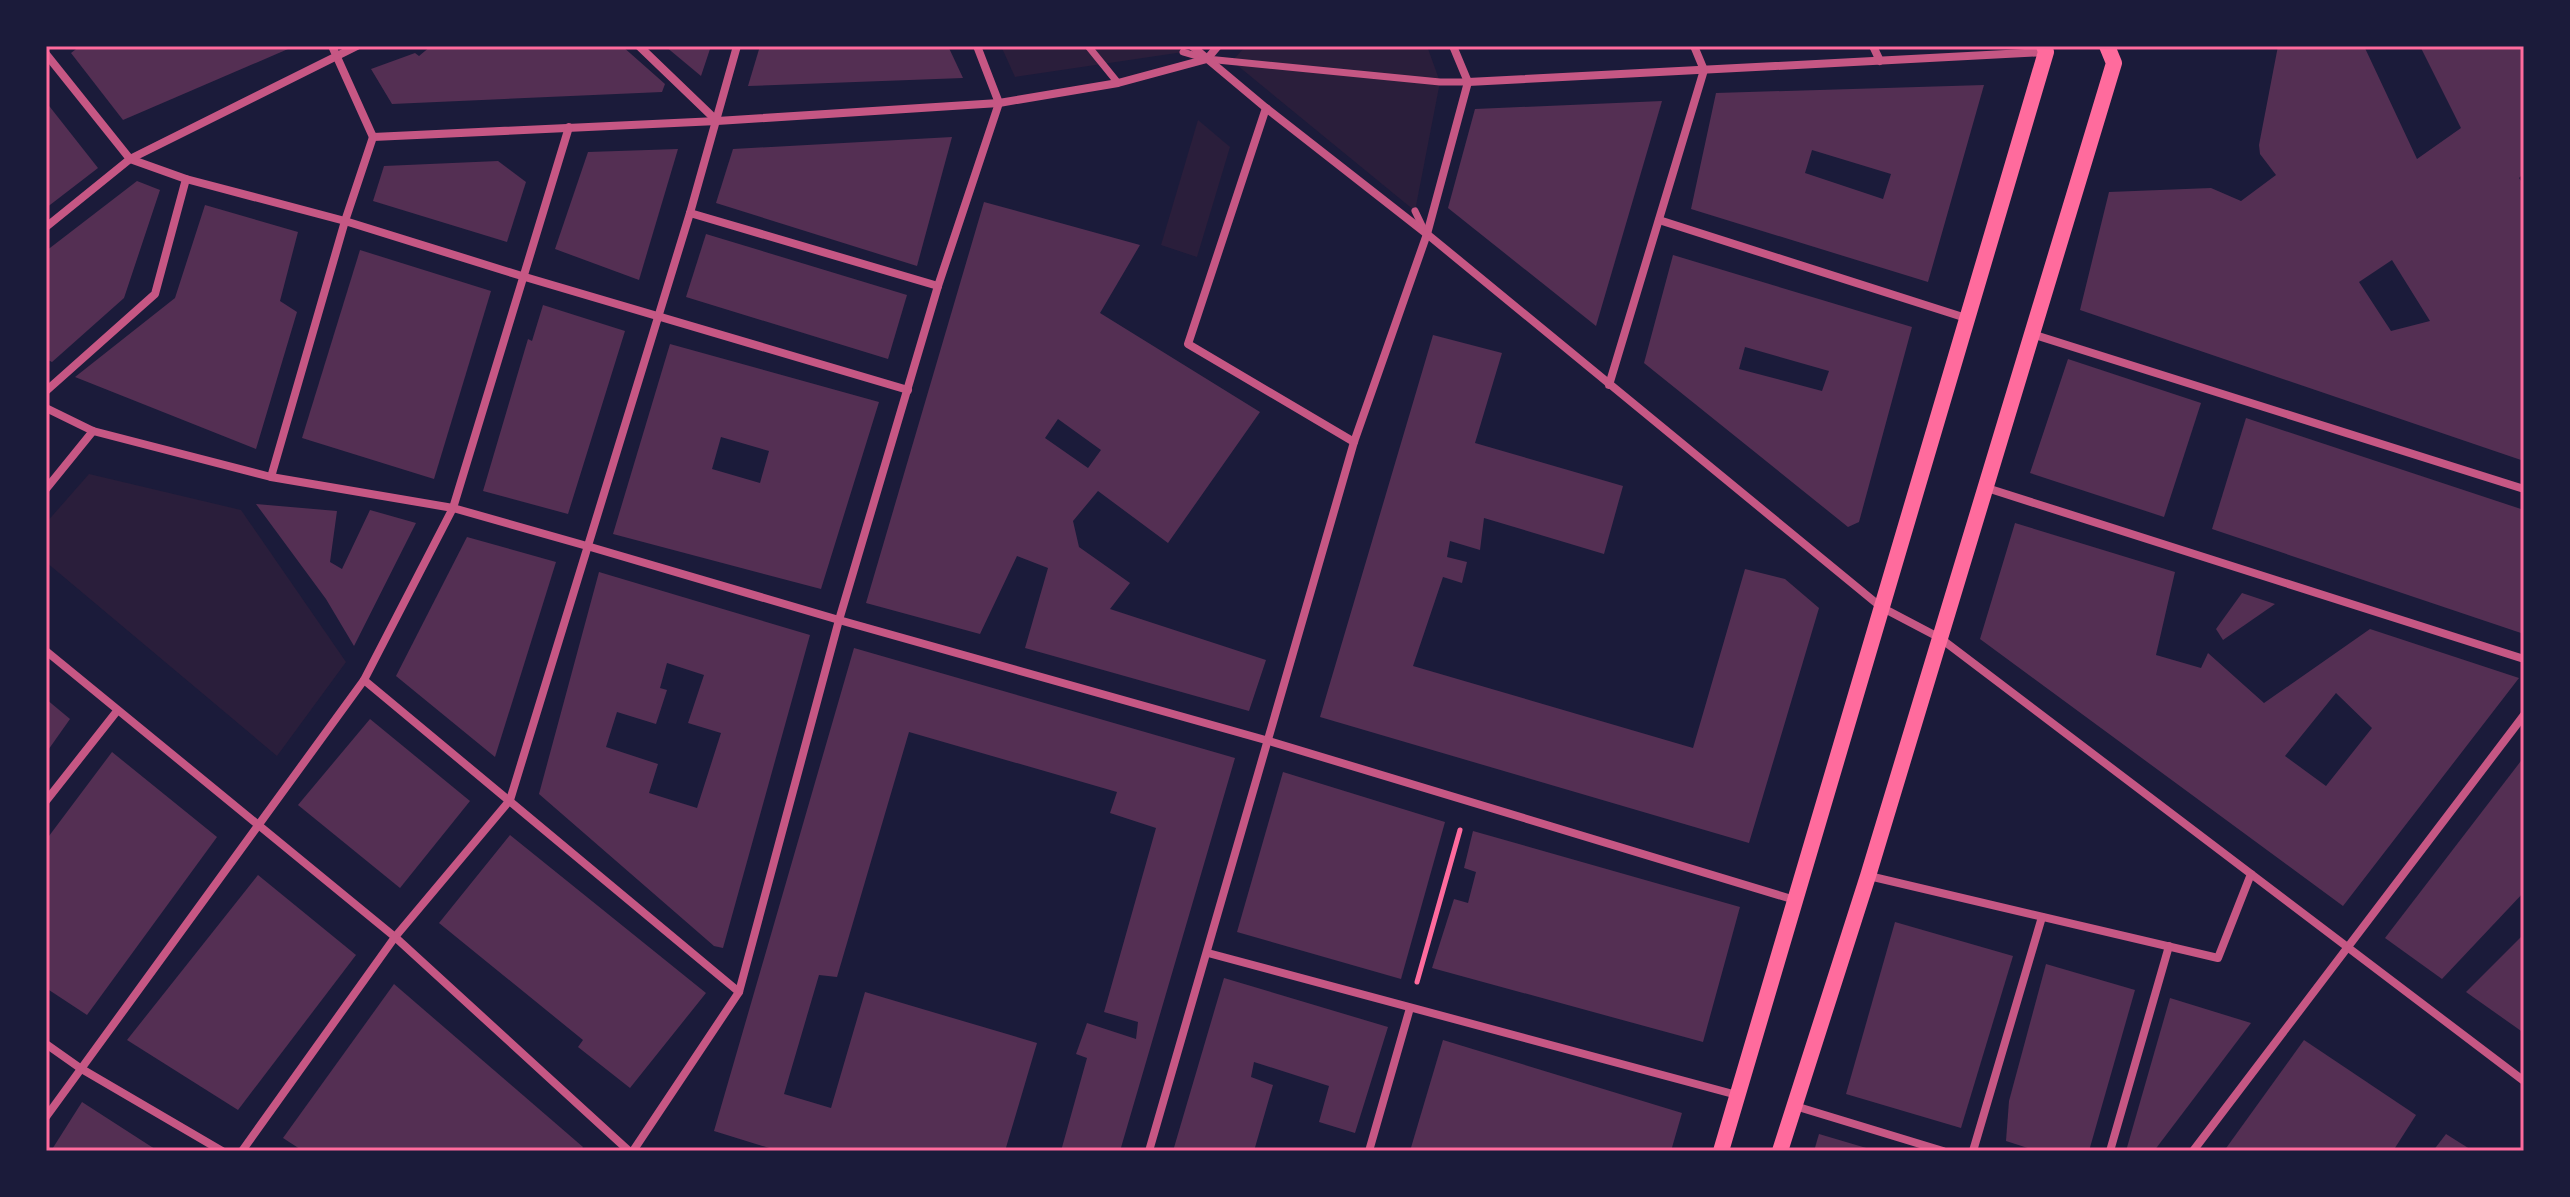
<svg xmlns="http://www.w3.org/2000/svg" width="2570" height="1197" font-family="Raleway,sans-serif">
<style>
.green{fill:#2a1e3b}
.building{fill:#542f53;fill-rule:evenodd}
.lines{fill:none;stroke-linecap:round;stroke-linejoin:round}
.path{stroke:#ff6b9d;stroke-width:5}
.pedestrian{stroke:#c65784;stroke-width:7}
.minor{stroke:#c65784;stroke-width:8}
.secondary{stroke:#ff6b9d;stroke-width:16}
.neatline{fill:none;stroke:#ff6b9d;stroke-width:3}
</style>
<rect width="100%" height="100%" fill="#1b1b3a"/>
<!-- green -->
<g class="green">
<polygon points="1001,46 1175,46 1183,52 1015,77"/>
<polygon points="1246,46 1427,46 1440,82 1415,211 1232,61"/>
<polygon points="1198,120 1230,147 1197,257 1161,245"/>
<polygon points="89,474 241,510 346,662 277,756 46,562 46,523"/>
</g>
<!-- building -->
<g class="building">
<polygon points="80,46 295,46 123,120 71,53"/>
<polygon points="431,46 622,46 665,84 662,92 392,104 371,69 415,53 419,56"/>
<polygon points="665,46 711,46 701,76"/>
<polygon points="760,46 948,46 963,78 748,86"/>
<path d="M2278,46h86l53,113 44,-31 -41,-82h104v127l-5,5 5,7v276l-444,-151 29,-118 102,-4 30,13 35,-26 -16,-21 -1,-9zM2392,260l38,61 -39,10 -32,-49z"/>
<path d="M1984,85l-56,197 -237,-73 25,-116zM1812,150l79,24 -8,25 -78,-26z"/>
<polygon points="1662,101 1596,326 1448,208 1475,109"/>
<polygon points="46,102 98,168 46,208"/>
<polygon points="952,137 917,266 716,203 733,149"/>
<polygon points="678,149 639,280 555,249 588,152"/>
<polygon points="498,161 526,182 507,242 373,201 384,166"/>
<polygon points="137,181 160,190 124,298 52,362 46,359 46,251"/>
<path d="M984,202l156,43 -40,68 160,99 -92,131 -70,-52 -25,30 6,26 51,36 -20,26 156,51 -17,51 -224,-63 23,-80 -31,-12 -37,78 -114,-31zM1058,419l43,31 -13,18 -43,-30z"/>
<polygon points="205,205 298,232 280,301 297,312 256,449 75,377 175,298"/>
<polygon points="706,234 907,295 888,359 686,297"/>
<polygon points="360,250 491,291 434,479 302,438"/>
<path d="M1673,255l239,72 -53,195 -11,5 -204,-164zM1745,347l84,24 -7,20 -83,-22z"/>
<polygon points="543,305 625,331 568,514 483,491 528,339 532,341"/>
<polygon points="1433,335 1502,353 1475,443 1623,486 1604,554 1484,518 1480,550 1450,541 1447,557 1467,562 1462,583 1443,577 1413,666 1693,748 1745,569 1785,579 1819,608 1749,843 1320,717"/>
<path d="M670,344l209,58 -58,187 -208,-55zM721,437l48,14 -9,32 -48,-14z"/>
<polygon points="2068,359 2201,403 2164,517 2030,473"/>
<polygon points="2246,418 2524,510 2524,634 2212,529"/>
<polygon points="256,504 337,511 330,562 342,569 370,510 416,523 354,646 326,599"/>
<path d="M2015,523l160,49 -19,83 45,13 7,-15 56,50 106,-74 149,49 -176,228 -363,-267zM2336,693l36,35 -46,58 -41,-30z"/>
<polygon points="467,537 556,562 495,757 396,676"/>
<path d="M599,572l211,63 -87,313 -9,-2 -175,-152zM667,663l37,12 -16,48 33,10 -24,75 -48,-15 9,-29 -52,-17 11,-35 39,12 11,-34 -7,-2z"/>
<polygon points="2242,593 2275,604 2223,640 2216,629"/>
<polygon points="854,648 1235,758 1120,1151 1061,1151 1087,1058 1076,1054 1087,1023 1136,1039 1138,1022 1104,1012 1156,828 1110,813 1117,792 909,732 837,977 819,975 784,1094 831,1108 865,992 1037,1043 1005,1151 779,1151 714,1131"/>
<polygon points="46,699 70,719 46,753"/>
<polygon points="370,719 470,801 400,888 298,805"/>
<polygon points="112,752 217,837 87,1015 46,988 46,840"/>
<polygon points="2524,757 2524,892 2442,979 2385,938"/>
<polygon points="1283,772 1445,822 1401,979 1237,932"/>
<polygon points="1473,831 1740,907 1703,1042 1432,968 1454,899 1468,903 1476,872 1464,868"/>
<polygon points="510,835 706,993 630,1088 578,1047 583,1040 439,923"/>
<polygon points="258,875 356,955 238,1110 127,1040"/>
<polygon points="1895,922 2013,956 1961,1128 1846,1094"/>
<polygon points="2524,934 2524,1033 2466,992"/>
<polygon points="2046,964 2135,990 2089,1151 2037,1151 2006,1141 2009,1101"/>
<polygon points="1224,978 1388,1027 1355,1133 1319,1122 1329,1086 1254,1062 1251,1077 1273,1085 1254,1151 1173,1151"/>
<polygon points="394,984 583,1147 580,1151 303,1151 283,1138"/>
<polygon points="2170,998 2251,1023 2154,1151 2126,1151"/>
<polygon points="1443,1040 1682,1113 1671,1151 1410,1151"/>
<polygon points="2304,1040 2416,1115 2393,1151 2224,1151"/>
<polygon points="82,1102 158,1151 51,1151"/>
<polygon points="1819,1134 1873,1150 1873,1151 1814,1151"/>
<polygon points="2446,1134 2473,1151 2433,1151"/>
</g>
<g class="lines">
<!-- path -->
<polyline class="path" points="1417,982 1460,830"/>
<!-- pedestrian -->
<g class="pedestrian">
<polyline points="1088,46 1118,83"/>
<polyline points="1183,52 1207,59 1440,82 1468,82"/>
<polyline points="1415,211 1426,234"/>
</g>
<!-- minor -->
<g class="minor">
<polyline points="332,46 373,137 717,121 999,103 1118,83 1207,59 1218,46"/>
<polyline points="639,46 717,121"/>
<polyline points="1192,46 1266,108 1427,234 1881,607 1940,638 2524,1081"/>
<polyline points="1873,46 1880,61"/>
<polyline points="46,54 130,159 186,179 345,221 525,277 908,390"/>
<polyline points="1468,82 2045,52"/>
<polyline points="1266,108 1188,344 1354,442"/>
<polyline points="690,213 938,286"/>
<polyline points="1659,220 1966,318"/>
<polyline points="46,227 130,159 357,46"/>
<polyline points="2032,334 2524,489"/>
<polyline points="1609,385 1704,70 1694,46"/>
<polyline points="46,391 155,294 186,179"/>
<polyline points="46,408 93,431 271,477 453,508 587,546 839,620 1269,741 1795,900"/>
<polyline points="271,477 345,221 373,137"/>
<polyline points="1987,488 2524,659"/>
<polyline points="46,489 93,431"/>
<polyline points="46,651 395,937 629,1151"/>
<polyline points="364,680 739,992"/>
<polyline points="46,801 117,711"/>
<polyline points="1869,876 2218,958 2251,874"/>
<polyline points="1208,953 1737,1095"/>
<polyline points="46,1044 80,1068 222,1151"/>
<polyline points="1795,1106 1943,1151"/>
<polyline points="46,1117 364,680 453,508 569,127"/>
<polyline points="242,1151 395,937 510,800 690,213 737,46"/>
<polyline points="633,1151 739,992 839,620 938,286 999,103 977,46"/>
<polyline points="1149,1151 1354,442 1427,234 1468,82 1453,46"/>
<polyline points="1369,1151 1410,1008"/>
<polyline points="1973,1151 2042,917"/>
<polyline points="2110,1151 2169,946"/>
<polyline points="2193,1151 2524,715"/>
</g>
<!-- secondary -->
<g class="secondary">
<polyline points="1721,1151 2046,52 2044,46"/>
<polyline points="1780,1151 1868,876 2114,63 2107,46"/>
</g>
</g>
<!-- border -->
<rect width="2570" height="1197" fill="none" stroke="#1b1b3a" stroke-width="96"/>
<rect x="48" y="48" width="2474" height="1101" class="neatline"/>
</svg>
